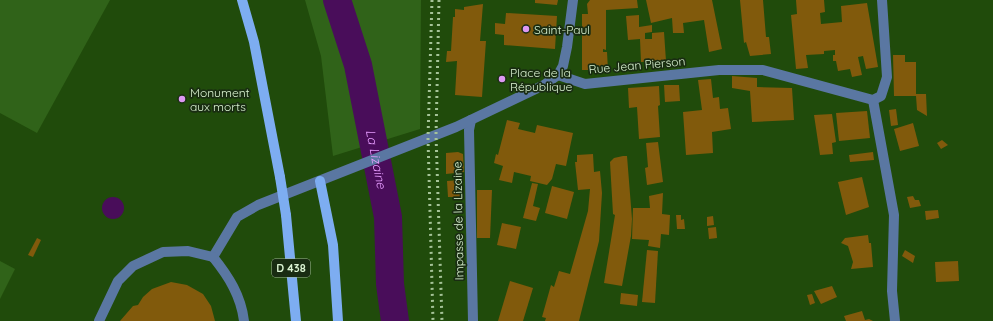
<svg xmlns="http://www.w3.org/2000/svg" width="993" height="321" font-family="Quicksand,sans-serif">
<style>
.green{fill:#306319}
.water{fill:#490d5a}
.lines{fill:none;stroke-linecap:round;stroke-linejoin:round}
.river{stroke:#490d5a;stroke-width:28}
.building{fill:#815a0c}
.minor{stroke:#5a77a2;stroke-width:10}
.major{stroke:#7dadf1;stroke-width:10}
.rail{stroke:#a5c398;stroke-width:3;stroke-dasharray:2 4;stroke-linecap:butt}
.major-bridge{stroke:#7dadf1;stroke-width:10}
.poi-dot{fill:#dd99f3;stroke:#192c12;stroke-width:1.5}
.labels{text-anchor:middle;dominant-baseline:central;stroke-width:3.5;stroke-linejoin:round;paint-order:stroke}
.shield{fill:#192c12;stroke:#a0b798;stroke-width:1}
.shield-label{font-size:11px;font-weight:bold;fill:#daf3d1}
.poi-label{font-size:12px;fill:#daf3d1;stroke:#192c12;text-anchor:start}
.street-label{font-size:12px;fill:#daf3d1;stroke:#192c12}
.water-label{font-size:13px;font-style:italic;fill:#e79cff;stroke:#192c12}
</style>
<rect width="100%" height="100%" fill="#204b0b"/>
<!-- green -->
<g class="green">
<polygon points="0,0 110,0 37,133 0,113"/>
<polygon points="305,0 421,0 420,129 333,156 321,56"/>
<polygon points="0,261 15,269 0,299"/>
</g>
<!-- water -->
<circle class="water" cx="113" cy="208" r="11"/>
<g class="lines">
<!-- river -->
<path class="river" id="s1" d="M337,0l21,65 30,152 2,67 5,37"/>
</g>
<!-- building -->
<g class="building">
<polygon points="535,0 558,0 557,5 535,3"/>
<polygon points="590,0 637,0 638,8 606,10 606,50 603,49 603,52 607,52 608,70 582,70 582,14 588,14 587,4"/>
<polygon points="646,0 712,0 722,49 709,52 704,20 683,23 684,33 673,33 672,18 651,23"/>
<polygon points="740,0 763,0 766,37 769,37 771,54 750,56 746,42 744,43"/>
<polygon points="796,0 824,0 825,12 820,13 821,24 842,22 841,6 867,3 878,67 866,69 863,56 858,57 862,75 852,77 850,69 838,71 836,61 833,61 833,55 835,55 835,50 824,51 824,54 806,55 808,68 796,69 791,15 797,14"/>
<polygon points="483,4 480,41 486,41 482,97 455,95 457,61 446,62 447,51 451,51 453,17 455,17 455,9 464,10 464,7"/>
<polygon points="506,13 557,16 555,49 504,45 504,35 495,34 495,23 505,24"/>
<polygon points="639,15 639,27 652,25 652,32 645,33 645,39 652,39 652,33 664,32 666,61 641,62 640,39 628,40 626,16"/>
<polygon points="893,55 905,55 905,62 916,62 916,94 926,94 927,116 917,110 916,96 894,96"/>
<polygon points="732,76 757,78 757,87 792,88 794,120 752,122 750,91 732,88"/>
<polygon points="711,79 713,98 719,97 720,109 728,108 731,129 712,132 713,153 686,155 683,112 702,110 698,80"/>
<polygon points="664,85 679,85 680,101 665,102"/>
<polygon points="659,86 660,105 658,106 660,137 639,139 637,107 629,108 628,88"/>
<polygon points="896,109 898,125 891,126 889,110"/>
<polygon points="867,111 870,138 839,141 836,113"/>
<polygon points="832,114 836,142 832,143 833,154 820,155 814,115"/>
<polygon points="507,120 520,123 518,129 535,133 537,125 573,133 566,166 556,164 552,179 547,185 530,181 531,176 514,172 512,183 499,180 503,166 494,163 496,154 498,155"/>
<polygon points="913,123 919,146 900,151 894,129"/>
<polygon points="942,140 948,145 941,149 937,143"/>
<polygon points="658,142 663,182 647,185 645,168 648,167 646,143"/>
<polygon points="458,152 463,154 464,172 446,174 446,153"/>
<polygon points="873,152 874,160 850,162 849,155"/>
<polygon points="593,154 594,172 600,171 602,193 599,241 579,321 545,321 546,318 542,317 551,285 554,287 559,271 570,274 588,211 590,189 578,190 575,162 577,162 577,155"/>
<polygon points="623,156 627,156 632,219 631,236 622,286 604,283 615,215 613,214 610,162 614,158"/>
<polygon points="862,177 869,207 846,215 838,182"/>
<polygon points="460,180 460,197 448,197 447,181"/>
<polygon points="532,183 538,184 533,206 540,208 536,221 523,218"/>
<polygon points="552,186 574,192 567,219 545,213"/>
<polygon points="477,190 492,190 490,238 477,238"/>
<polygon points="663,193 662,214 670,215 669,235 661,234 660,248 648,246 649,240 632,239 633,208 650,208 649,196"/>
<polygon points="913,196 915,200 919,200 921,206 910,208 907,197"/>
<polygon points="938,210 939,218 926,220 925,211"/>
<polygon points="676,215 681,215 681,220 684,219 685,229 677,229"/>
<polygon points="713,216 714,225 707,226 707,217"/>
<polygon points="502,223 521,227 516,249 497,245"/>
<polygon points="716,227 717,238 709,239 708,228"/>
<polygon points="868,235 869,243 871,243 873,267 851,269 853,262 848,246 841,243 845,238"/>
<polygon points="37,238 41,240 33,257 28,255"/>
<polygon points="647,250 658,251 655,303 642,302"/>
<polygon points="905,250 915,256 913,263 902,256"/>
<polygon points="958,261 959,281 936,282 935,262"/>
<polygon points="510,281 533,288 523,321 498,321"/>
<polygon points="171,282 187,285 203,294 211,306 215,321 120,321 133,306 138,305 143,297 152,289"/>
<polygon points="832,286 837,297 821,304 814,291"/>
<polygon points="621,293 638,295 637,306 620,304"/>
<polygon points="812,294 815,303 810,305 807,295"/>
<polygon points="862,311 865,320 869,319 873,321 846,321 844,316"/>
</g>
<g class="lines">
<!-- minor -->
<g class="minor">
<polyline points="558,75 585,84 719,70 763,70 873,100 881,96 887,77 882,0"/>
<polyline points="873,100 894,215 892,291 895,321"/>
<polyline points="471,120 469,130 473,321"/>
<polyline points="213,257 237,217 258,205 456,127 544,85 558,75 563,66 567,47 573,0"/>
<path d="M213,257c16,20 28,39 31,64"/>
<polyline points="99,321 118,281 133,266 163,252 188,251 213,257"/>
</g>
<!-- major -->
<g class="major">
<polyline points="242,0 254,42 280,177"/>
<polyline points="320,181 333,245 338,321"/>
<polyline points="286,215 296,321"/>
</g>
<!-- rail -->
<g class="rail">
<polyline points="432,0 428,138 433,321"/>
<polyline points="439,0 436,135 442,321"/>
</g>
<!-- major-bridge -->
<polyline class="major-bridge" points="280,177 286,215"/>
</g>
<!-- markers -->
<g class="poi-dot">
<circle cx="526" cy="29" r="4"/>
<circle cx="502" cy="79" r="4"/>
<circle cx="182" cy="99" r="4"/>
</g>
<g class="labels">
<!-- shield labels -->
<rect class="shield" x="272" y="259" width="38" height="18" rx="3"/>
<g class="shield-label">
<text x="291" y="268">D 438</text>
</g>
<!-- poi labels -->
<g class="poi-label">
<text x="534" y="29">Saint-Paul</text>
<text x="510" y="72">Place de la<tspan x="510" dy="14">République</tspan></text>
<text x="190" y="92">Monument<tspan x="190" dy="14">aux morts</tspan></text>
</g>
<!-- street labels -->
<g class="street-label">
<text transform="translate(637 65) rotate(-5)">Rue Jean Pierson</text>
<text transform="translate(458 221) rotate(-91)">Impasse de la Lizaine</text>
</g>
<!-- water labels -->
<g class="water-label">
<text stroke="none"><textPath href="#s1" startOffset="164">La Lizaine</textPath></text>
</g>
</g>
</svg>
